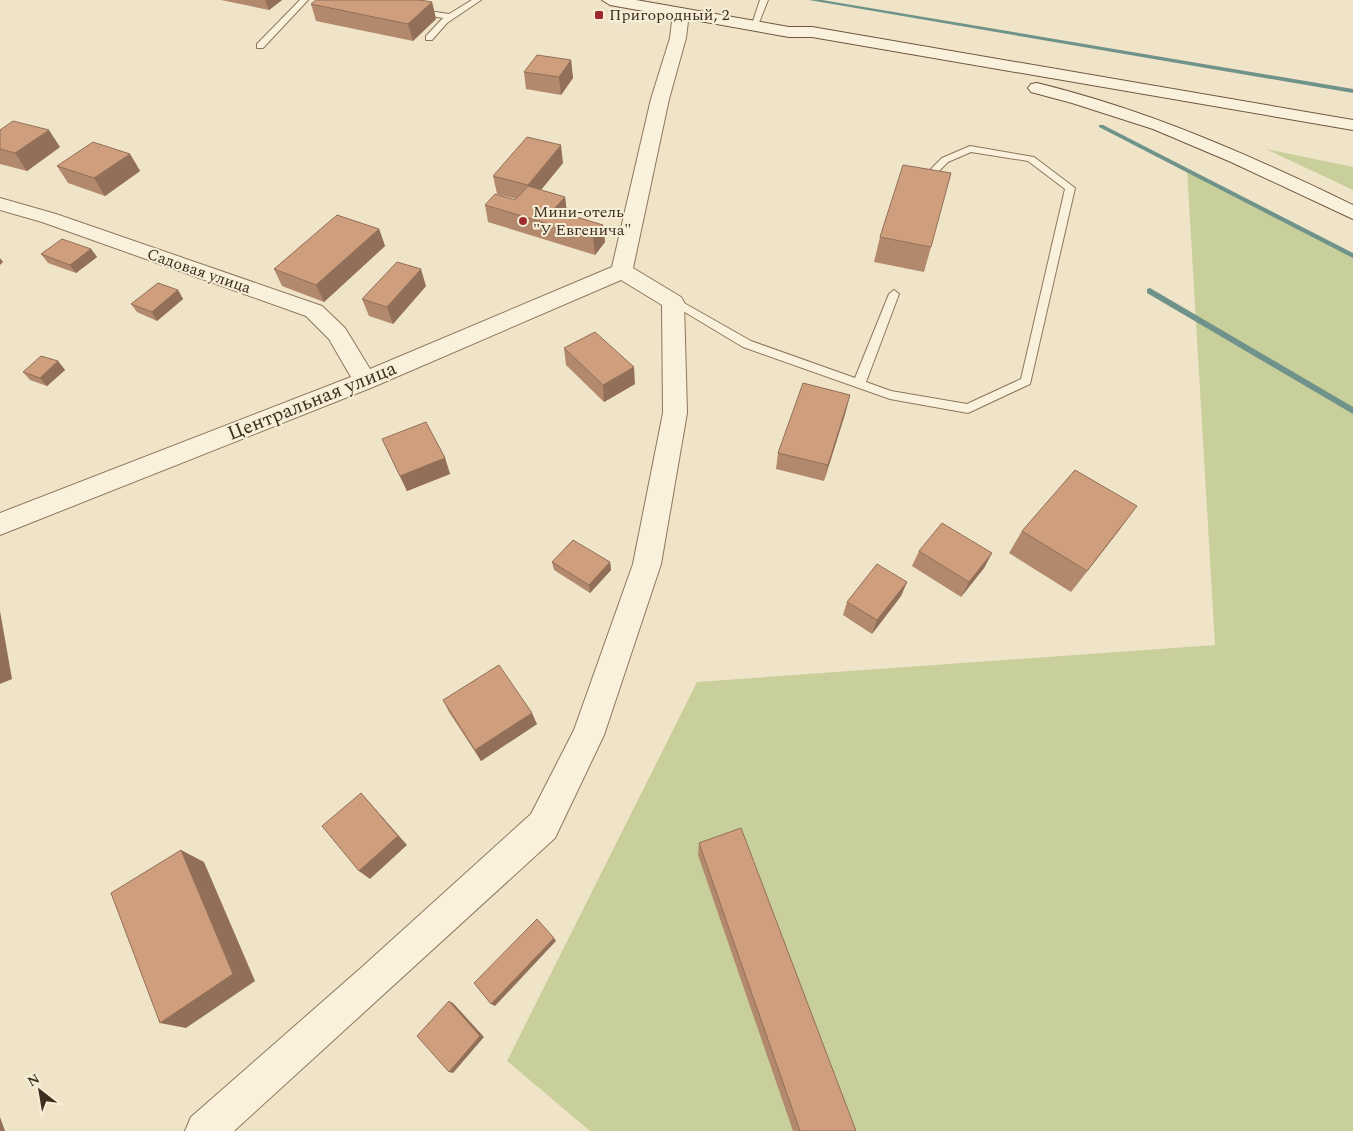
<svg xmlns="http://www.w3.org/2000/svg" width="1353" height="1131" font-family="Spectral,serif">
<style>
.green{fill:#c9cf9b}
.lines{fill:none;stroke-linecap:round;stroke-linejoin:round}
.stream{fill:#6f938a;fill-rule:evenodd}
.service-casing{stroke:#8d765c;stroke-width:2}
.minor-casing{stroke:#8d765c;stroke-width:2}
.secondary-casing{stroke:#6f573f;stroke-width:2}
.service{fill:#faf1dc;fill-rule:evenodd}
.minor{fill:#faf1dc;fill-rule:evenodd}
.secondary{fill:#faf1dc;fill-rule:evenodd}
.wall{fill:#b2896c}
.shaded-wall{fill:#916f58}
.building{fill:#cf9f7d;stroke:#916f58}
.poi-dot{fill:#9e2a2b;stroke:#f7eed8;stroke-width:2}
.labels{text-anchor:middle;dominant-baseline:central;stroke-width:4;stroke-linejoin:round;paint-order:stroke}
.far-poi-label{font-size:16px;fill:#3d2e20;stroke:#f7eed8;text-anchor:start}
.far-street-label{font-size:16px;fill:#3d2e20;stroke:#f7eed8}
.street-label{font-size:20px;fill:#3d2e20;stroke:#f7eed8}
</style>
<rect width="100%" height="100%" fill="#f0e4c8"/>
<!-- green -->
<g class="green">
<polygon points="1266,149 1353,167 1353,190"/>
<polygon points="1187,169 1353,256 1353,1131 590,1131 507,1061 697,682 1215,645"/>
</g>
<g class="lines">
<!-- stream -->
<g class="stream">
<polygon points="809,0 822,0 1353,89 1353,93"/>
<polygon points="1099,125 1103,125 1353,253 1353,258 1099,127"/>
<polygon points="1150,288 1353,407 1353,414 1147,293 1147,289"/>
</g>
<defs>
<g id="service">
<polygon points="300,0 308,0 263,48 257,48 257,44"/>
<polygon points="472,0 481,0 447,23 432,40 426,40 426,36 443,18 415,13 415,9 449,14"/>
<polygon points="760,0 768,0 758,25 751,27"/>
<polygon points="970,146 1034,157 1075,188 1030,384 968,413 890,399 743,347 668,302 669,299 677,299 751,341 855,378 889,294 894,290 899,294 866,382 891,391 967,404 1021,379 1065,189 1028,161 971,152 948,162 930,180 924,180 924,176 942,158"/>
</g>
<polygon id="minor" points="681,8 689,13 686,38 669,99 633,268 681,297 684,302 687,413 661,564 604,735 555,838 234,1131 185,1131 191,1117 362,967 531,814 574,730 633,564 663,413 662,305 621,280 373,387 0,535 0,513 351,377 329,339 306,316 42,222 0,210 0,198 56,214 322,306 345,328 370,369 612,267 651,99 670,38 673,13"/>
<g id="secondary">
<polygon points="602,0 636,0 789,27 812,27 1353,120 1353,130 812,37 789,37 610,5"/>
<path d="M1037,83c111,27 213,72 316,122v14l-122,-57 -78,-33 -81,-26 -41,-11 -3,-4 3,-4z"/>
</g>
</defs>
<!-- service casing -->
<use href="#service" class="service-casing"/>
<!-- minor casing -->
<use href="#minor" class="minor-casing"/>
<!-- secondary casing -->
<use href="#secondary" class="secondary-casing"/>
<!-- service -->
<use href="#service" class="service"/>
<!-- minor -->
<use href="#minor" class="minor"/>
<!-- secondary -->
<use href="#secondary" class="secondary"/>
</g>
<!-- wall -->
<g class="wall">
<polygon points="221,0 282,0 269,10"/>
<polygon points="432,2 436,19 413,41 316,21 311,4"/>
<polygon points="571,60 573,78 561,95 526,89 524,72"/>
<polygon points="0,130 60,147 27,171 0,164"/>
<polygon points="130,154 140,171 105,196 68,183 57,166"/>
<polygon points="563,163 541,190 565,197 567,214 603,225 605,242 595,255 488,222 485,205 515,200 516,199 497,194 493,176"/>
<polygon points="379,229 385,246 324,302 282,286 274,269"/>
<polygon points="880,237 931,247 924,272 874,262"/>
<polygon points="91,249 97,257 76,273 48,263 41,254"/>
<polygon points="426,286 393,324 369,316 362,299"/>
<polygon points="178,290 183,299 157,321 137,312 131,304"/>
<polygon points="564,348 635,384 604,402 566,365"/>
<polygon points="58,361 65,370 47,386 30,380 23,372"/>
<polygon points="846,411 824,481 776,469 778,453"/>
<polygon points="382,439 445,458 450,474 407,491"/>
<polygon points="1120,529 1071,592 1009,553 1022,531"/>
<polygon points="919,551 992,553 984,568 961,597 912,566"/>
<polygon points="552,562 610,562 611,570 590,593 554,570"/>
<polygon points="907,582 901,596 872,634 843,615 847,602"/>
<polygon points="443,700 537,724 481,761 449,712"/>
<polygon points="699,843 856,1131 793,1131 698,855"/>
</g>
<!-- shaded-wall -->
<g class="shaded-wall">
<polygon points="265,0 282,0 269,10"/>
<polygon points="432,2 436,19 413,41 408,24"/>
<polygon points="571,60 573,78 561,95 559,77"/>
<polygon points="49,130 60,147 27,171 15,153"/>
<polygon points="561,145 563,163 531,202 528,185"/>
<polygon points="130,154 140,171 105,196 94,178"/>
<polygon points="565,197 567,214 553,210"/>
<polygon points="603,225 605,242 595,255 593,237"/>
<polygon points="379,229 385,246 324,302 316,285"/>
<polygon points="91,249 97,257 76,273 70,265"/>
<polygon points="0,258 3,262 0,265"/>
<polygon points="421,269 426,286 393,324 387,307"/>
<polygon points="178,290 183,299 157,321 152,312"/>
<polygon points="58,361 65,370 47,386 40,378"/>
<polygon points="634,367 635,384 604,402 603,385"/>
<polygon points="850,395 846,411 824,481 828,465"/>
<polygon points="445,458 450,474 407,491 400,476"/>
<polygon points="1137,506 1120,529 1071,592 1087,571"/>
<polygon points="992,553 984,568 961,597 969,582"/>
<polygon points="610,562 611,570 590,593 589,585"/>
<polygon points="907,582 901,596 872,634 877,620"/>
<polygon points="0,611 12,679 0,684"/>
<polygon points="532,713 537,724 481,761 475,750"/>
<polygon points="361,793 407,845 370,879 359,871"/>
<polygon points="181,850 204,862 255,981 186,1028 160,1023"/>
<polygon points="554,938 556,941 495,1006 491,1004"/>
<polygon points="449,1001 453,1003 484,1037 453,1073 449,1072"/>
<polygon points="0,1117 5,1131 0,1131"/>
</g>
<!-- building -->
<g class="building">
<polygon points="316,0 420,0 432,2 408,24 311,4"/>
<polygon points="537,55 571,60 559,77 524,72"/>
<polygon points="13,121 49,130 15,153 0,149 0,130"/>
<polygon points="527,137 561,145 528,185 493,176"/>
<polygon points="93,142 130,154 94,178 57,166"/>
<polygon points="903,165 951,173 931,247 880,237"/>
<polygon points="528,186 565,197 553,210 603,225 593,237 485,205 495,194 515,200"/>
<polygon points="337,215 379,229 316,285 274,269"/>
<polygon points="62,239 91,249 70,265 41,254"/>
<polygon points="397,262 421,269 387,307 362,299"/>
<polygon points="158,283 178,290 152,312 131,304"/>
<polygon points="595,332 634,367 603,385 564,348"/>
<polygon points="41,356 58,361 40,378 23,372"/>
<polygon points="803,383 850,395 828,465 778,453"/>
<polygon points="426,422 445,458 400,476 382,439"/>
<polygon points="1075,470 1137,506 1087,571 1022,531"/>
<polygon points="942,523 992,553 969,582 919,551"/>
<polygon points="573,540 610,562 589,585 552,562"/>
<polygon points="877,564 907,582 877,620 847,602"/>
<polygon points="499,665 532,713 475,750 443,700"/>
<polygon points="361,793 398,836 359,871 322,826"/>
<polygon points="741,828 856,1131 800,1131 699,843"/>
<polygon points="181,850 233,974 160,1023 111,893"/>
<polygon points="537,919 554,938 491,1004 474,983"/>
<polygon points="449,1001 480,1036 449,1072 417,1036"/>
</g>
<!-- markers -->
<g class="poi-dot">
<rect x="594" y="10" width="10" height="10" rx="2.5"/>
<circle cx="523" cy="221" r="5"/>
</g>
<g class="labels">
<!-- far-poi labels -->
<g class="far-poi-label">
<text x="609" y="15">Пригородный, 2</text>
<text x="533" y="212">Мини-отель<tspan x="533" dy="18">"У Евгенича"</tspan></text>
</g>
<!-- far-street labels -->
<g class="far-street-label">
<text transform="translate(199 271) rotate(19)">Садовая улица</text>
</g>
<!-- street labels -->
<g class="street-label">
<text transform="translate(312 401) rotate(-22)">Центральная улица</text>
</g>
</g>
<!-- north arrow -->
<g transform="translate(40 1091) rotate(329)" stroke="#f7eed8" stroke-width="4" paint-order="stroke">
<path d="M0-4L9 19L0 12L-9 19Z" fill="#3d2e20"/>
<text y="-8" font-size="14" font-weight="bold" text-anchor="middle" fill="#3d2e20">N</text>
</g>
</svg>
